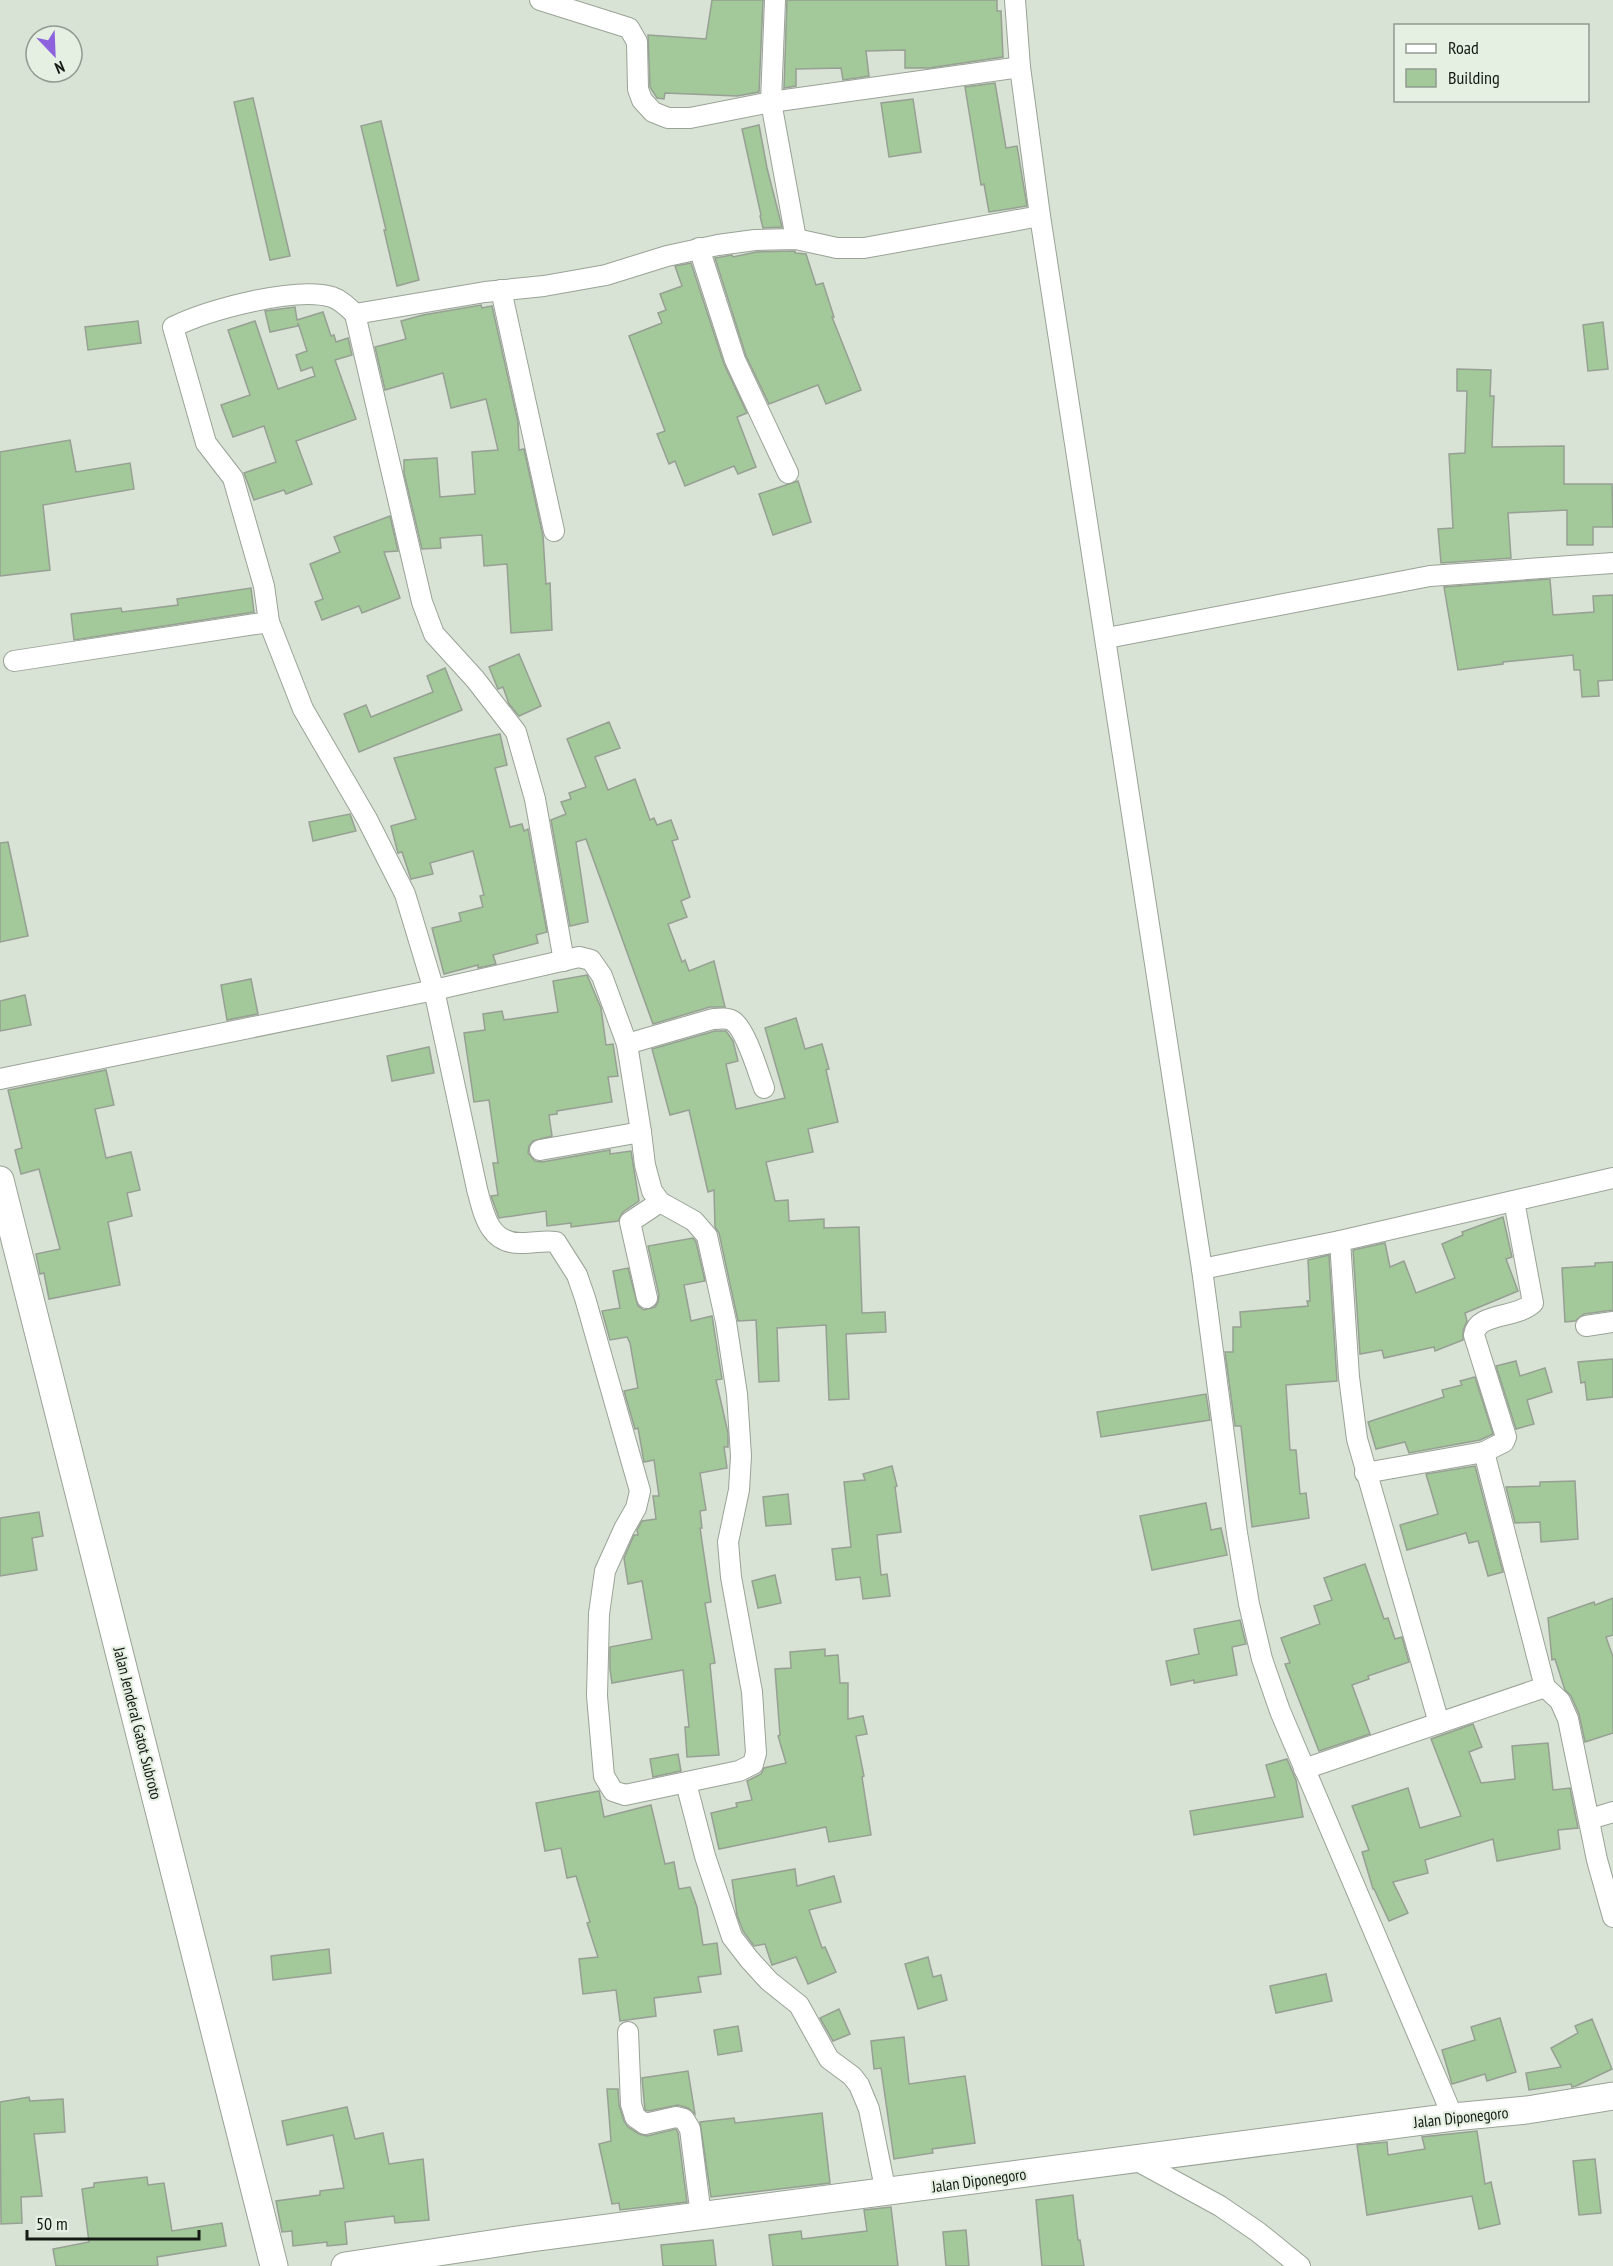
<svg xmlns="http://www.w3.org/2000/svg" width="1613" height="2266" font-family="'PT Sans Narrow',sans-serif">
<style>
.building{fill:#a3c89a;stroke:#96a093;stroke-width:1.5}
.lines{fill:none;stroke-linecap:round;stroke-linejoin:round}
.minor-casing{stroke:#99a396;stroke-width:22}
.secondary-casing{stroke:#99a396;stroke-width:29}
.minor{stroke:#fff;stroke-width:20}
.secondary{stroke:#fff;stroke-width:27}
.labels{text-anchor:middle;dominant-baseline:central;stroke-width:4.5;stroke-linejoin:round;paint-order:stroke}
.street-label{font-size:16px;fill:#161a15;stroke:#e5f0e2}
</style>
<rect width="100%" height="100%" fill="#d8e2d5"/>
<!-- building -->
<g class="building">
<polygon points="712,0 763,0 759,92 737,96 665,93 664,99 657,98 650,87 648,35 706,39"/>
<polygon points="787,0 997,0 997,11 1001,11 1003,57 929,68 905,68 905,50 866,51 869,76 843,80 841,68 796,69 796,86 784,88"/>
<polygon points="995,83 1006,148 1017,146 1027,206 989,212 984,184 981,185 965,87"/>
<polygon points="253,98 290,256 270,260 234,102"/>
<polygon points="913,99 921,152 889,157 881,103"/>
<polygon points="381,121 419,280 397,286 384,230 386,230 361,126"/>
<polygon points="759,125 767,168 782,227 763,228 760,216 761,215 742,129"/>
<polygon points="795,251 795,253 806,254 816,285 823,283 834,317 832,317 861,390 826,404 818,385 769,404 746,356 715,258 732,255 733,257 756,252"/>
<polygon points="691,263 724,364 747,413 737,417 756,467 738,474 734,466 685,486 675,461 669,464 657,434 665,431 629,336 662,323 658,313 666,310 660,294 682,286 675,266"/>
<polygon points="481,305 482,308 492,306 518,422 519,450 524,449 543,536 546,584 550,583 552,630 511,633 507,564 484,566 482,535 440,538 441,548 422,549 404,473 404,460 437,458 440,497 475,494 472,452 498,450 486,399 451,408 443,373 385,390 375,347 406,339 401,321 423,315"/>
<polygon points="295,307 297,320 323,312 331,336 334,335 336,342 348,338 352,355 335,360 356,419 296,441 312,484 286,494 284,490 254,500 244,473 276,462 264,426 233,437 221,405 250,395 228,330 255,321 278,389 315,376 312,367 301,371 296,355 307,351 298,323 298,326 270,332 265,311"/>
<polygon points="138,321 141,343 88,350 85,327"/>
<polygon points="1603,322 1608,369 1588,371 1583,325"/>
<polygon points="1457,369 1491,370 1490,396 1494,396 1492,447 1564,446 1564,484 1612,484 1613,527 1593,527 1593,545 1567,545 1567,510 1508,513 1511,558 1441,563 1438,529 1453,528 1449,454 1465,453 1467,391 1457,391"/>
<polygon points="70,440 76,472 130,463 134,489 43,505 50,570 0,576 0,452"/>
<polygon points="798,481 811,522 773,535 759,494"/>
<polygon points="390,516 398,551 384,552 400,598 362,613 359,606 322,620 315,602 323,599 310,564 340,552 334,537"/>
<polygon points="1550,579 1553,615 1594,612 1593,596 1613,595 1613,680 1598,681 1599,696 1582,697 1580,670 1574,670 1573,655 1503,662 1503,664 1458,670 1444,587"/>
<polygon points="251,588 254,612 74,640 71,614 121,608 122,612 178,605 177,599"/>
<polygon points="519,654 541,706 519,716 509,704 503,687 498,689 489,667"/>
<polygon points="445,668 462,710 359,752 344,714 366,705 371,717 433,692 427,676"/>
<polygon points="609,722 620,748 595,757 608,790 635,779 650,820 654,818 657,825 671,820 678,839 672,841 690,897 681,901 687,917 668,924 682,962 685,960 689,971 714,961 725,1007 710,1007 653,1024 586,839 576,842 588,922 570,926 551,820 566,814 561,802 571,799 569,793 586,787 567,739"/>
<polygon points="500,734 507,765 495,768 510,827 522,824 524,831 528,829 547,932 536,935 538,943 493,955 496,964 478,968 478,965 444,974 432,928 461,921 459,913 483,907 480,896 484,895 473,851 430,863 433,874 411,879 402,852 398,853 391,826 416,819 394,758"/>
<polygon points="350,814 356,831 313,841 309,822"/>
<polygon points="8,842 28,936 0,942 0,843"/>
<polygon points="587,975 601,1008 606,1045 613,1044 618,1076 608,1077 612,1102 557,1111 557,1114 549,1115 552,1136 533,1141 529,1146 528,1153 535,1161 542,1162 610,1150 610,1154 631,1151 639,1201 623,1212 618,1221 571,1227 571,1223 547,1226 546,1211 499,1218 491,1196 498,1195 493,1163 498,1163 489,1100 474,1102 464,1033 485,1030 483,1014 502,1011 504,1020 558,1012 553,981"/>
<polygon points="251,979 258,1014 227,1020 221,985"/>
<polygon points="25,995 31,1025 0,1031 0,1001"/>
<polygon points="796,1018 805,1049 822,1044 829,1069 826,1070 838,1122 808,1129 813,1152 766,1162 775,1201 788,1200 789,1221 824,1219 824,1228 859,1227 862,1313 885,1312 886,1332 846,1334 849,1399 829,1400 826,1325 777,1328 779,1381 759,1382 756,1320 738,1321 719,1233 715,1227 714,1190 708,1192 689,1110 670,1115 652,1049 715,1031 726,1031 733,1041 738,1061 726,1064 736,1109 785,1098 765,1028"/>
<polygon points="429,1047 434,1073 392,1081 387,1056"/>
<polygon points="106,1070 114,1105 95,1109 106,1158 131,1152 140,1190 127,1193 132,1216 108,1222 120,1285 49,1299 44,1273 40,1274 36,1254 60,1249 39,1169 21,1174 15,1150 22,1148 8,1090"/>
<polygon points="1503,1217 1512,1257 1506,1259 1518,1291 1465,1313 1467,1321 1463,1331 1463,1340 1435,1351 1434,1347 1384,1358 1382,1350 1360,1354 1353,1250 1385,1243 1390,1267 1404,1261 1416,1293 1455,1278 1442,1244 1463,1235 1462,1232"/>
<polygon points="693,1238 696,1242 705,1281 684,1285 691,1321 712,1316 722,1379 716,1380 728,1433 728,1447 724,1447 727,1468 700,1473 706,1510 700,1511 702,1528 700,1528 711,1602 705,1603 715,1663 710,1664 719,1755 687,1757 685,1727 689,1727 683,1670 612,1683 610,1669 610,1647 652,1639 642,1581 628,1584 624,1558 634,1535 638,1535 637,1530 642,1521 656,1519 653,1496 659,1496 654,1460 644,1462 638,1428 635,1429 624,1391 638,1388 630,1343 627,1337 610,1340 602,1311 620,1308 613,1271 628,1268 638,1306 644,1310 655,1307 658,1302 659,1295 648,1246"/>
<polygon points="1329,1255 1337,1381 1286,1385 1290,1450 1296,1450 1300,1494 1306,1493 1309,1518 1252,1527 1241,1426 1235,1426 1225,1352 1233,1352 1233,1327 1241,1327 1240,1312 1308,1306 1307,1301 1310,1301 1308,1260"/>
<polygon points="1613,1262 1613,1310 1584,1314 1575,1321 1565,1322 1562,1268 1595,1266 1595,1263"/>
<polygon points="1613,1359 1613,1397 1587,1400 1585,1382 1581,1383 1578,1362"/>
<polygon points="1516,1361 1520,1376 1545,1368 1552,1392 1527,1400 1534,1424 1516,1429 1496,1366"/>
<polygon points="1475,1377 1493,1434 1480,1440 1409,1453 1405,1442 1376,1449 1368,1422 1444,1397 1442,1390 1462,1385 1460,1381"/>
<polygon points="1206,1394 1210,1420 1101,1437 1097,1412"/>
<polygon points="892,1466 897,1486 895,1487 901,1532 877,1535 881,1575 887,1574 890,1596 863,1599 860,1577 836,1580 832,1549 851,1547 844,1482 865,1480 863,1474"/>
<polygon points="1475,1466 1503,1572 1488,1576 1478,1541 1469,1543 1466,1533 1407,1550 1400,1525 1438,1514 1426,1474"/>
<polygon points="1575,1481 1578,1539 1541,1542 1540,1522 1515,1523 1506,1487 1540,1486 1540,1482"/>
<polygon points="788,1494 791,1524 766,1526 763,1497"/>
<polygon points="1206,1503 1211,1530 1221,1528 1227,1555 1152,1570 1140,1516"/>
<polygon points="39,1512 43,1536 32,1538 37,1570 0,1576 0,1518"/>
<polygon points="1365,1564 1384,1619 1388,1618 1395,1639 1402,1637 1409,1662 1368,1676 1369,1679 1352,1685 1370,1734 1319,1751 1285,1664 1290,1663 1281,1638 1320,1624 1314,1606 1332,1600 1324,1578"/>
<polygon points="775,1575 781,1603 758,1608 752,1581"/>
<polygon points="1613,1598 1613,1635 1606,1637 1613,1657 1613,1733 1585,1742 1579,1714 1571,1696 1565,1690 1555,1659 1552,1660 1548,1618 1594,1602 1595,1605"/>
<polygon points="1240,1620 1246,1644 1232,1647 1237,1675 1194,1683 1194,1680 1171,1685 1166,1661 1199,1654 1194,1629"/>
<polygon points="825,1649 825,1656 838,1655 840,1683 848,1683 848,1719 863,1716 867,1734 856,1736 864,1776 862,1777 871,1835 829,1842 826,1827 719,1849 711,1813 737,1807 736,1803 752,1800 747,1781 761,1774 764,1768 786,1763 778,1736 780,1735 775,1669 791,1668 790,1652"/>
<polygon points="1473,1724 1482,1747 1469,1752 1481,1783 1515,1779 1512,1746 1548,1743 1553,1790 1570,1788 1578,1828 1558,1830 1560,1849 1497,1861 1493,1839 1425,1860 1428,1873 1393,1882 1408,1913 1389,1921 1374,1889 1373,1889 1362,1852 1369,1850 1352,1806 1408,1788 1420,1828 1461,1816 1431,1739"/>
<polygon points="678,1754 681,1771 653,1777 650,1759"/>
<polygon points="1287,1759 1296,1780 1303,1817 1194,1835 1190,1811 1275,1797 1266,1765"/>
<polygon points="599,1791 604,1817 651,1805 665,1864 674,1862 679,1889 690,1887 697,1907 703,1945 717,1943 721,1974 698,1977 701,1992 654,1998 656,2016 620,2021 616,1990 583,1994 579,1959 598,1957 587,1923 590,1922 576,1876 567,1878 561,1848 545,1851 536,1803"/>
<polygon points="795,1869 797,1886 834,1876 841,1902 809,1910 822,1948 825,1947 836,1972 808,1984 796,1957 772,1965 765,1944 754,1946 743,1931 737,1915 732,1880"/>
<polygon points="329,1949 331,1973 273,1980 271,1956"/>
<polygon points="928,1957 933,1977 941,1975 947,2000 918,2009 905,1964"/>
<polygon points="1326,1974 1332,2001 1276,2013 1270,1986"/>
<polygon points="839,2009 850,2034 833,2041 820,2018"/>
<polygon points="1500,2018 1516,2072 1487,2081 1485,2074 1452,2084 1442,2050 1475,2040 1471,2027"/>
<polygon points="1592,2019 1612,2069 1576,2086 1572,2087 1571,2084 1529,2090 1526,2073 1561,2067 1551,2048 1578,2033 1575,2026"/>
<polygon points="738,2026 742,2051 718,2055 714,2030"/>
<polygon points="904,2037 909,2084 965,2076 975,2143 932,2149 933,2153 894,2159 881,2068 874,2069 871,2041"/>
<polygon points="688,2071 695,2114 688,2108 678,2105 648,2111 645,2110 642,2078"/>
<polygon points="607,2089 618,2089 619,2105 624,2121 628,2127 639,2134 647,2136 676,2129 678,2133 687,2202 620,2210 619,2203 612,2204 599,2144 611,2141"/>
<polygon points="29,2097 30,2101 63,2099 65,2132 34,2134 42,2196 21,2197 22,2223 1,2224 0,2102"/>
<polygon points="347,2107 355,2139 383,2133 389,2164 423,2159 429,2220 395,2223 394,2216 345,2222 347,2244 327,2246 327,2242 293,2246 292,2231 282,2232 276,2201 320,2195 320,2191 344,2188 333,2135 287,2145 282,2121"/>
<polygon points="822,2113 830,2183 711,2197 700,2122 734,2118 735,2123"/>
<polygon points="1477,2131 1485,2184 1491,2182 1500,2224 1479,2229 1472,2196 1367,2215 1357,2145 1387,2142 1388,2155 1425,2149 1422,2137"/>
<polygon points="1595,2159 1601,2213 1579,2215 1573,2161"/>
<polygon points="147,2177 148,2185 164,2183 172,2231 222,2223 226,2246 157,2257 158,2266 56,2266 53,2249 89,2242 82,2189 94,2187 94,2183"/>
<polygon points="1073,2195 1078,2240 1080,2240 1084,2266 1042,2266 1036,2200"/>
<polygon points="891,2207 898,2266 773,2266 769,2235 801,2231 802,2239 867,2231 864,2210"/>
<polygon points="966,2230 969,2266 946,2266 943,2232"/>
<polygon points="713,2240 716,2266 663,2266 661,2245"/>
</g>
<g class="lines">
<defs>
<g id="minor">
<polyline points="540,0 629,28 637,42 638,89 642,100 653,112 668,118 690,118 771,102 1020,67"/>
<polyline points="775,0 771,102 796,239"/>
<polyline points="1015,0 1020,67 1040,216 1202,1269 1237,1533 1249,1604 1262,1659 1280,1711 1453,2117"/>
<polyline points="699,248 735,360 788,473"/>
<polyline points="501,290 554,531"/>
<path d="M355,314c-7,-7 -14,-14 -23,-17 -37,-11 -124,13 -159,30l33,116 27,35 31,108 5,36 34,87 64,110 38,75 29,96 145,-33 12,3 11,16 25,68 14,88 -101,18"/>
<polyline points="1107,638 1430,576 1613,563"/>
<polyline points="14,661 269,622"/>
<polyline points="564,961 535,799 516,732 475,679 434,634 422,602 355,314 485,292 544,286 606,275 667,256 718,245 755,240 796,239 837,248 864,248 1040,216"/>
<path d="M627,1044l86,-25c7,0 14,-2 20,2 13,9 25,51 31,67"/>
<path d="M0,1079l434,-89 43,199c7,27 13,56 46,54 12,0 21,-3 33,-1l21,33 8,23 55,193 -4,17 -12,21 -19,42 -6,43 -2,82 7,80 9,15 12,4 114,-24 14,-7 3,-11 -4,-61 -21,-115 -3,-35 11,-52 2,-34 -4,-62 -11,-72 -19,-86 -13,-15 -34,-19 -8,-11 -7,-26 -4,-33"/>
<polyline points="1340,1241 1349,1377 1357,1439 1439,1723"/>
<polyline points="1202,1269 1340,1241 1613,1178"/>
<polyline points="647,1298 630,1222 660,1202"/>
<polyline points="1586,1326 1613,1322"/>
<polyline points="1484,1452 1545,1687 1560,1701 1568,1719 1597,1860 1613,1917"/>
<path d="M1365,1473l119,-21 20,-10 2,-5 -32,-102c3,-23 42,-16 59,-32l-19,-102"/>
<polyline points="1304,1769 1545,1687"/>
<polyline points="686,1783 705,1856 732,1937 749,1959 769,1981 799,2005 829,2059 852,2076 859,2085 869,2109 886,2193"/>
<polyline points="1590,1819 1613,1812"/>
<polyline points="628,2032 631,2104 635,2117 645,2124 676,2117 684,2119 690,2129 701,2216"/>
<polyline points="1134,2159 1220,2206 1258,2232 1300,2266"/>
</g>
<g id="secondary">
<polyline points="0,1180 274,2266"/>
<polyline points="345,2266 531,2238 1453,2117 1527,2110 1613,2096"/>
</g>
</defs>
<!-- minor casing -->
<use href="#minor" class="minor-casing"/>
<!-- secondary casing -->
<use href="#secondary" class="secondary-casing"/>
<!-- minor -->
<use href="#minor" class="minor"/>
<!-- secondary -->
<use href="#secondary" class="secondary"/>
</g>
<g class="labels">
<!-- street labels -->
<g class="street-label">
<text transform="translate(138 1723) rotate(76)">Jalan Jenderal Gatot Subroto</text>
<text transform="translate(1461 2117) rotate(-6)">Jalan Diponegoro</text>
<text transform="translate(979 2180) rotate(-8)">Jalan Diponegoro</text>
</g>
</g>
<!-- legend -->
<rect x="1394" y="24" width="195" height="78" fill="#e5f0e2" stroke="#929a90" stroke-width="1.5"/>
<rect x="1406" y="44" width="30" height="9" fill="#ffffff" stroke="#929a90" stroke-width="1.5"/>
<text x="1448" y="54" font-size="18" fill="#161a15">Road</text>
<rect x="1406" y="69" width="30" height="18" fill="#a3c89a" stroke="#929a90" stroke-width="1.5"/>
<text x="1448" y="84" font-size="18" fill="#161a15">Building</text>
<!-- north arrow -->
<g transform="translate(54 54) rotate(157)"><circle r="28" fill="#e5f0e2" stroke="#929a90" stroke-width="1.5"/>
<path d="M0-4.5L10 22L0 15L-10 22Z" fill="#8c63dd"/>
<text y="-9" font-size="16" font-weight="bold" text-anchor="middle" fill="#161a15">N</text>
</g>
<!-- scale -->
<path d="M27 2230v9h172v-9" fill="none" stroke="#161a15" stroke-width="3"/>
<text x="36" y="2230" font-size="18" fill="#161a15" stroke="#e5f0e2" stroke-width="4.5" paint-order="stroke">50 m</text>
</svg>
